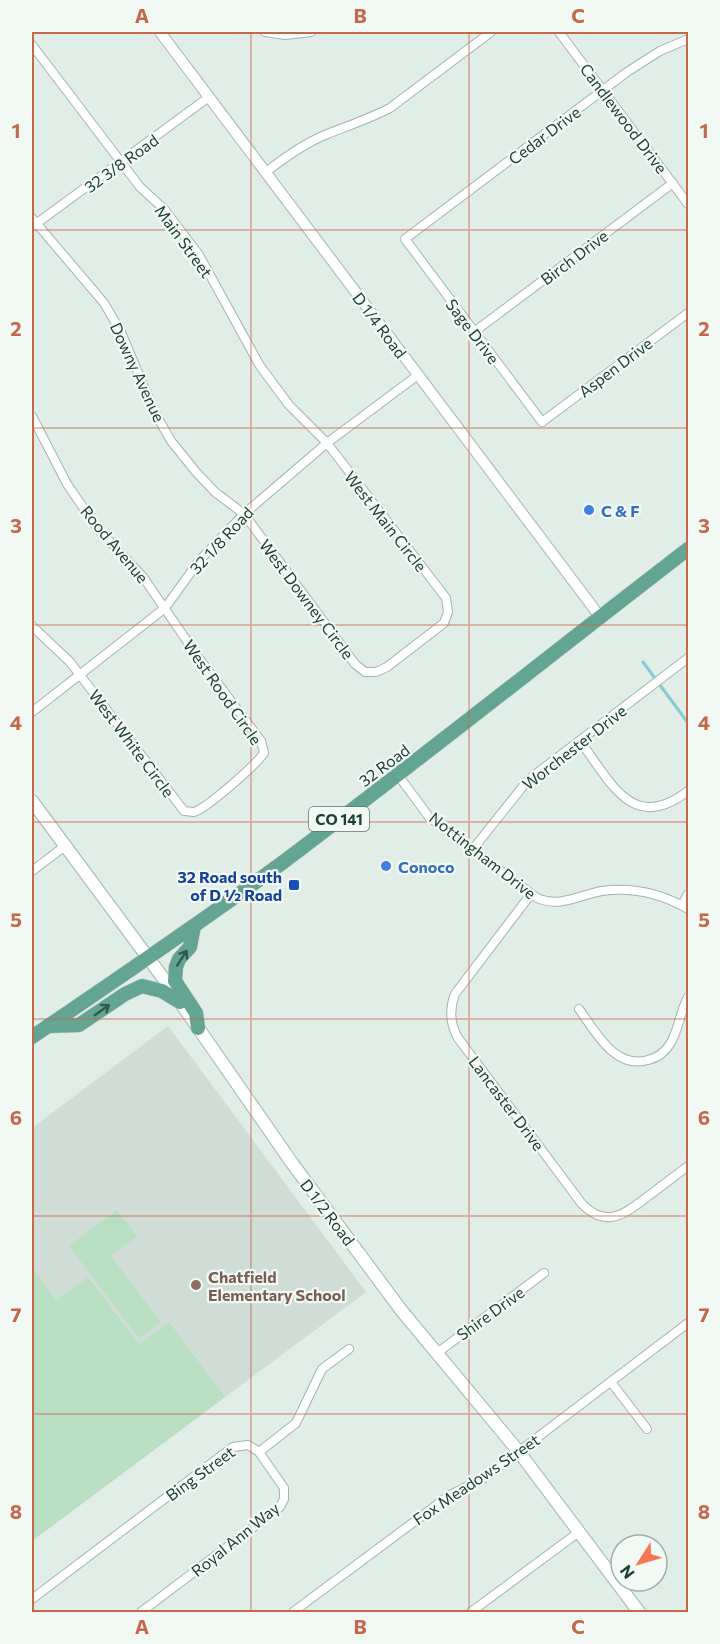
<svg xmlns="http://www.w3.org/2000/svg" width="720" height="1644" font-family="Commissioner,sans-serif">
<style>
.built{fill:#cfddd6}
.green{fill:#b9dfc2}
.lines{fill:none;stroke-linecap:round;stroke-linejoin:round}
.stream{stroke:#86cbd5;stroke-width:3}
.minor-casing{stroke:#a3b5ae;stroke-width:10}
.tertiary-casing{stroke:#a3b5ae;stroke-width:12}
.secondary-casing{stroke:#9fb9af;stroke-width:14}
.primary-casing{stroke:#c1c9c7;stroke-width:15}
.minor{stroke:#fff;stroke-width:8}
.tertiary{stroke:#fff;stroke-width:10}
.secondary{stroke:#fff;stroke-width:12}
.primary{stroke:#63a592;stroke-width:14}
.oneway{stroke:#31584d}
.grid{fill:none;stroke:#c4684b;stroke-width:1.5;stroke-opacity:0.55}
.shop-dot{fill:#3f7fe0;stroke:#f2f9f5;stroke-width:2}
.transit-dot{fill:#1a4fb4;stroke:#f2f9f5;stroke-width:2}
.education-dot{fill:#8d6e63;stroke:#f2f9f5;stroke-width:2}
.labels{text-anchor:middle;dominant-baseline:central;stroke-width:4.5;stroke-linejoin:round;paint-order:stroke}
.shield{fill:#f2f9f5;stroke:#5f776f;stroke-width:1.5}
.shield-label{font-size:15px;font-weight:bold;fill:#203f36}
.street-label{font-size:16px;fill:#203f36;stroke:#f2f9f5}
.shop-label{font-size:16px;font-weight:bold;fill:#366cbe;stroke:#f2f9f5;text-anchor:start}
.transit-label{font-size:16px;font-weight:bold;fill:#164399;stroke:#f2f9f5;text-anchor:end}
.education-label{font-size:16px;font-weight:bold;fill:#785e54;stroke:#f2f9f5;text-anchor:start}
.neatline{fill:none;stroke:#c4684b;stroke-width:2}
.grid-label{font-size:20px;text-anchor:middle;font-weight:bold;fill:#c4684b}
</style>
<rect width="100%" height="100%" fill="#e1ede7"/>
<!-- built -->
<polygon class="built" points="168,1026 366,1292 32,1541 32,1128"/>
<!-- green -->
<g class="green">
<polygon points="117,1210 137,1236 111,1256 161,1322 139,1339 69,1246"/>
<polygon points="32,1267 56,1300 88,1277 139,1344 169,1322 225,1397 32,1541"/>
</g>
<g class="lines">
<!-- stream -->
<polyline class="stream" points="643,662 688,723"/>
<defs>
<g id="minor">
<polyline points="265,32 285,35 311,32"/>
<polyline points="559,32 688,204"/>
<polyline points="688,39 660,51 627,72 405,239 542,422 688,313"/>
<polyline points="32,45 140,187 164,209 199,255 260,366 289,405 327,443 446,598 448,612 444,623 387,667 376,672 365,672 355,664 244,514 215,492 196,472 171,441 154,411 121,332 104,303 32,218"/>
<path d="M266,172c18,-14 37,-28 59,-37 22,-9 44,-16 65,-27l101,-76"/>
<polyline points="33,226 209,97"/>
<polyline points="474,332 673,183"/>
<path d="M32,416l35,68 31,45 45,48 55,80 63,84 3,12c-8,12 -57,55 -70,59 -1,0 -9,-1 -10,-1l-114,-149 -38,-36"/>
<polyline points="32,712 165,608 199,561 244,514 327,443 418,375"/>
<path d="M580,741c31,41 52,93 108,50"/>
<path d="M398,775l31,42 108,81c23,10 42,-3 65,-7 30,-4 60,3 86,18"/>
<polyline points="473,849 528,780 688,658"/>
<polyline points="32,871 65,846"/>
<path d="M531,894l-76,100c-6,16 -5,30 3,44l124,166c26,27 46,7 69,-10 12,-9 25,-19 37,-28"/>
<polyline points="682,905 688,894"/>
<path d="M579,1009c16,22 36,61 69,51 9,-2 17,-8 22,-16 9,-14 10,-33 18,-47"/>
<polyline points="437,1353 544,1273"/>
<polyline points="611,1382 647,1429"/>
<polyline points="259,1452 296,1423 322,1369 349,1349"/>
<polyline points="32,1599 233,1447 248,1445 259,1452 284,1488 284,1499 280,1507 141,1612"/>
<polyline points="293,1612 450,1495 484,1478 688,1323"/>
<polyline points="471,1612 579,1532"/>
</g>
<polyline id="tertiary" points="160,32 601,618"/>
<polyline id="secondary" points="32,801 169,986 292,1163 401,1310 519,1452 639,1612"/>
<g id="primary">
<polyline points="194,926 190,947 179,959 176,967 175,981 196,1013 198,1028"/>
<polyline points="48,1026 79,1025 125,994 142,986 162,991 180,1002"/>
<path d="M32,1037c84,-57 168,-114 250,-174 137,-103 271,-210 406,-314"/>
</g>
</defs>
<!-- minor casing -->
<use href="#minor" class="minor-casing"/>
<!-- tertiary casing -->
<use href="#tertiary" class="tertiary-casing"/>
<!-- secondary casing -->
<use href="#secondary" class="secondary-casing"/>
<!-- primary casing -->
<use href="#primary" class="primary-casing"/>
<!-- minor -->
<use href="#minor" class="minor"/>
<!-- tertiary -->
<use href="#tertiary" class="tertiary"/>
<!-- secondary -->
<use href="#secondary" class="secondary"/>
<!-- primary -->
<use href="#primary" class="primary"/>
</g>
<!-- one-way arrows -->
<defs><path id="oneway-shaft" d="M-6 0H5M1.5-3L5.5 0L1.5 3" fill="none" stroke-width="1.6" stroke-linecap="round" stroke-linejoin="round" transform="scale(1.5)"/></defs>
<g class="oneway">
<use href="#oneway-shaft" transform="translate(182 958) rotate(-57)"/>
<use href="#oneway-shaft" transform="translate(102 1010) rotate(-35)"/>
</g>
<!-- grid -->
<path class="grid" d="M251,32v1580M469,32v1580M32,230h656M32,428h656M32,625h656M32,822h656M32,1019h656M32,1216h656M32,1414h656"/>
<!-- markers -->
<g class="shop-dot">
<circle cx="589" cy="510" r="6"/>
<circle cx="386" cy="866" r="6"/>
</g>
<rect class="transit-dot" x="288" y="879" width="12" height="12" rx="3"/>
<circle class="education-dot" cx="196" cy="1285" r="6"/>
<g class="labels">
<!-- shield labels -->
<rect class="shield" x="309" y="807" width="60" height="24" rx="4.5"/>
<g class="shield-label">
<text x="339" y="819">CO 141</text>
</g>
<!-- street labels -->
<g class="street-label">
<text transform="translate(624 118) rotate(53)">Candlewood Drive</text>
<text transform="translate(544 135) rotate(-37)">Cedar Drive</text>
<text transform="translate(121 163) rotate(-36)">32 3/8 Road</text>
<text transform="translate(184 241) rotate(54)">Main Street</text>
<text transform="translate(574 257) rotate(-37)">Birch Drive</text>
<text transform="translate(380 325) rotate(53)">D 1/4 Road</text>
<text transform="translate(473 331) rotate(53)">Sage Drive</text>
<text transform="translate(615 367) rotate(-37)">Aspen Drive</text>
<text transform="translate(138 372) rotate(65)">Downy Avenue</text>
<text transform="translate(386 521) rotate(52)">West Main Circle</text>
<text transform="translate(221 540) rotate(-47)">32 1/8 Road</text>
<text transform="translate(115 544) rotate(50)">Rood Avenue</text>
<text transform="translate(307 599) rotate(53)">West Downey Circle</text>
<text transform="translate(223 692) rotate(55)">West Rood Circle</text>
<text transform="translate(132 743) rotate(53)">West White Circle</text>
<text transform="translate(574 747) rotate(-38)">Worchester Drive</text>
<text transform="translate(384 765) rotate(-37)">32 Road</text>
<text transform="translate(483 855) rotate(38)">Nottingham Drive</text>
<text transform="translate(507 1103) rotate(53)">Lancaster Drive</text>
<text transform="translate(328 1212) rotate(53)">D 1/2 Road</text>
<text transform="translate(490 1313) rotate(-36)">Shire Drive</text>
<text transform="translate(200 1473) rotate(-36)">Bing Street</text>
<text transform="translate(476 1479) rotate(-34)">Fox Meadows Street</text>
<text transform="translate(235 1539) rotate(-39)">Royal Ann Way</text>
</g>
<!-- shop labels -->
<g class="shop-label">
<text x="601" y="510">C &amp; F</text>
<text x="398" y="866">Conoco</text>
</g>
<!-- transit labels -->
<g class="transit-label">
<text x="282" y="876">32 Road south<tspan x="282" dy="18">of D ½ Road</tspan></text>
</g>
<!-- education labels -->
<g class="education-label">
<text x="208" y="1276">Chatfield<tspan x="208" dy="18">Elementary School</tspan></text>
</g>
</g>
<!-- border -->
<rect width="720" height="1644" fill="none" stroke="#f2f9f5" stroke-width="66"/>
<!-- north arrow -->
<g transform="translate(639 1563) rotate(233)"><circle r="28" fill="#f2f9f5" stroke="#9eafa9" stroke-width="1.5"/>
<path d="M0-4.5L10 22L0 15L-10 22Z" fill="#fa7652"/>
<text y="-9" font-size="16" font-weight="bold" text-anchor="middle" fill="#203f36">N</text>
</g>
<rect x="33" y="33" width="654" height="1578" class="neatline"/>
<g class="grid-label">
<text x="142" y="23">A</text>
<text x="360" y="23">B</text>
<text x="578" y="23">C</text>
<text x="16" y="138">1</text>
<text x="704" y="138">1</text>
<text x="16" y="336">2</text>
<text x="704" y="336">2</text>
<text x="16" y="533">3</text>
<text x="704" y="533">3</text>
<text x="16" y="730">4</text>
<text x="704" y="730">4</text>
<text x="16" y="927">5</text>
<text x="704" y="927">5</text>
<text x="16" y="1125">6</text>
<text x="704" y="1125">6</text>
<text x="16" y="1322">7</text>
<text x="704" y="1322">7</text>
<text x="16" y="1519">8</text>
<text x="704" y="1519">8</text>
<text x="142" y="1634">A</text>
<text x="360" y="1634">B</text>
<text x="578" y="1634">C</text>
</g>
</svg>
